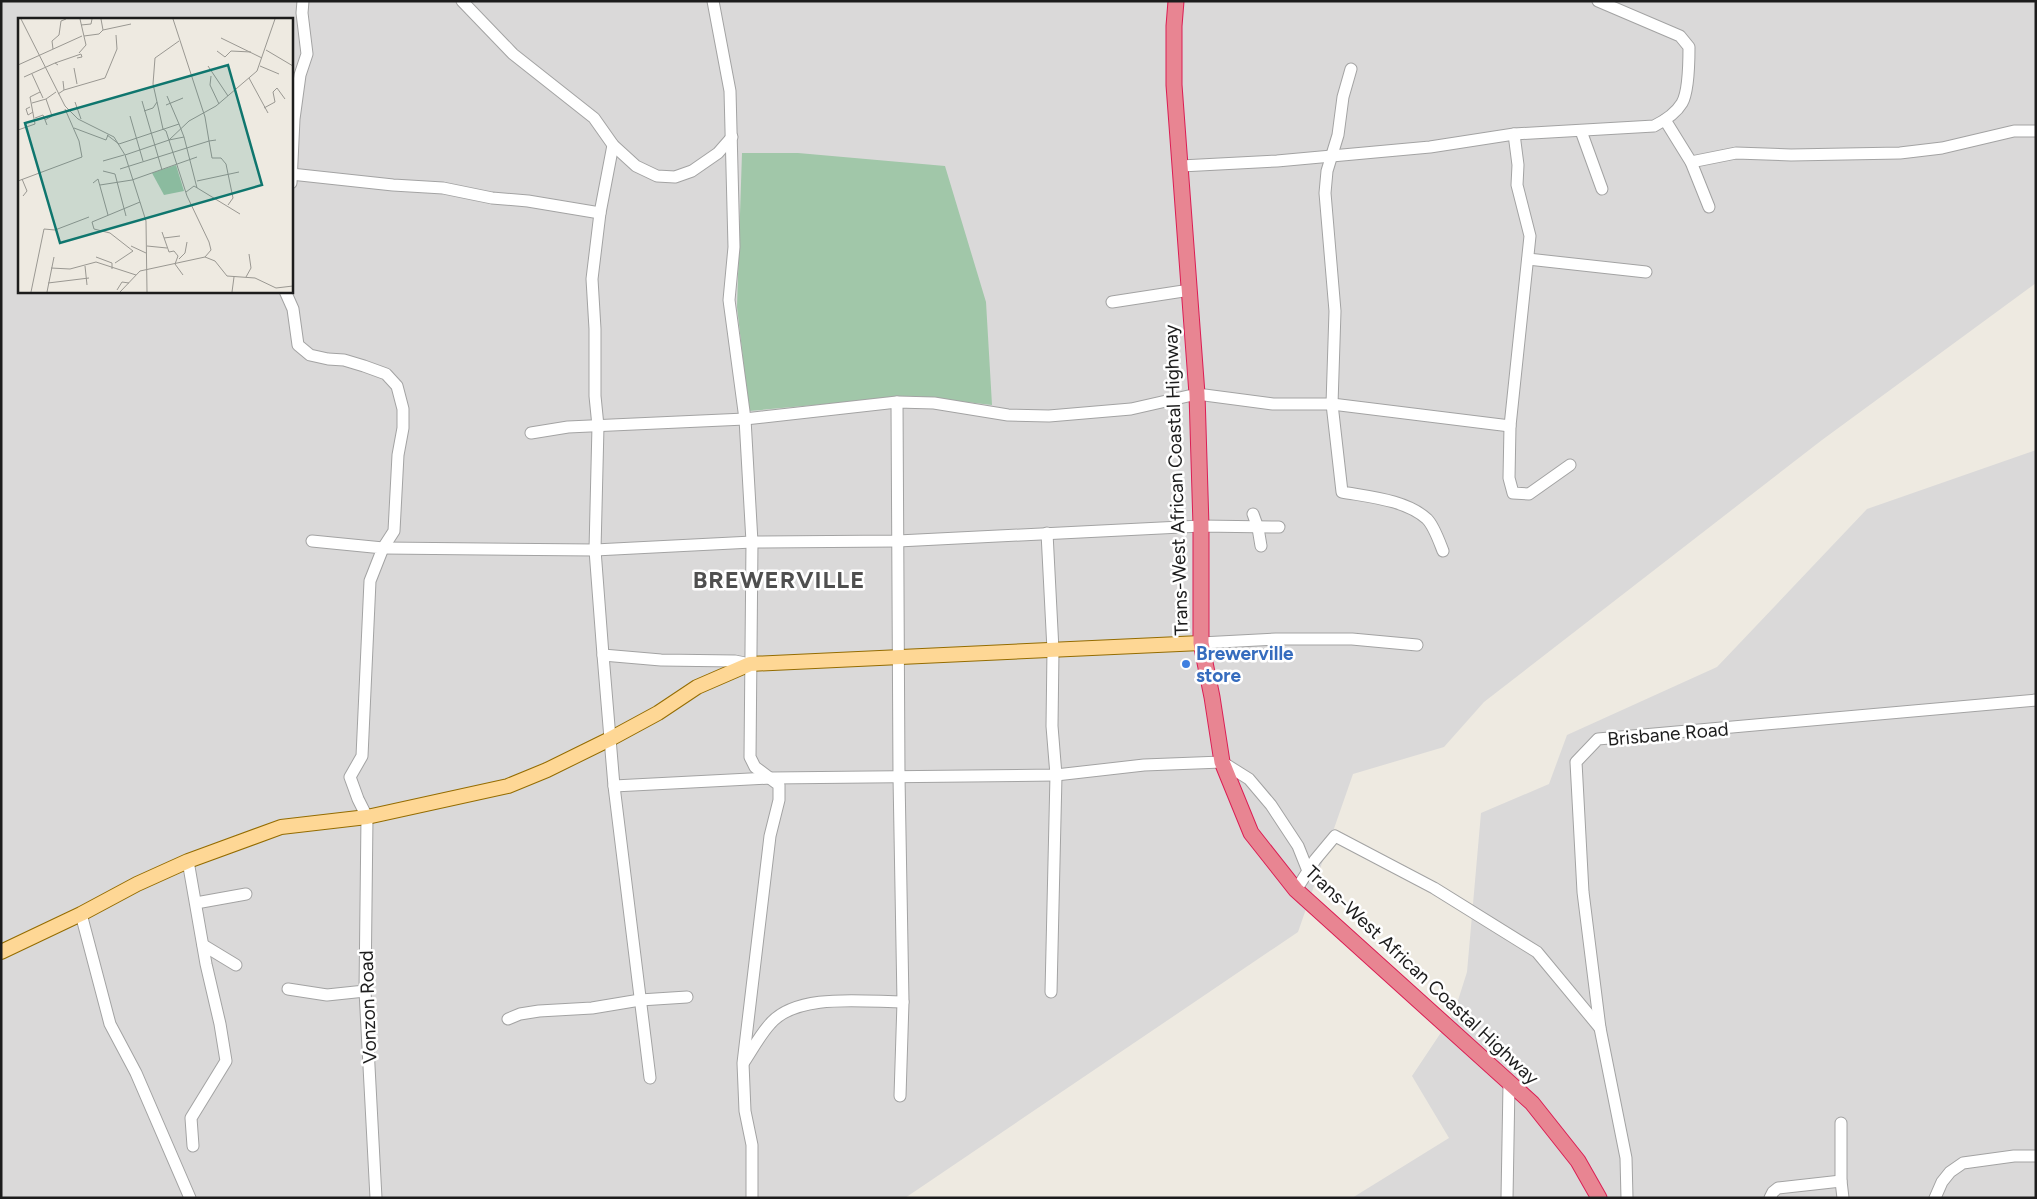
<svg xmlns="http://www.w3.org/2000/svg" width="2037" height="1199" font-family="Figtree,sans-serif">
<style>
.residential{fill:#dad9d9;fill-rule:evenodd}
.cemetery{fill:#a1c7a9}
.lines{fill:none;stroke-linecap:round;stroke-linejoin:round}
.minor-casing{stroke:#a3a3a3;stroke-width:13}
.major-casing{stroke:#946c00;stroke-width:16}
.highway-casing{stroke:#db1e54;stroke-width:17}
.minor{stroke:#fff;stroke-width:11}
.major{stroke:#fed795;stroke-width:14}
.highway{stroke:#e88592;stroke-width:15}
.shop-dot{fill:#3f7fe0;stroke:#fff;stroke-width:2}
.labels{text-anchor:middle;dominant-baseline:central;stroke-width:5;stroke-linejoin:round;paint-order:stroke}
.street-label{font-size:19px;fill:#1c1c1c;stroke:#fff}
.shop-label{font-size:19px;font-weight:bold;fill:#366cbe;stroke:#fff;text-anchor:start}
.district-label{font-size:24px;font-weight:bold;letter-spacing:1px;fill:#4f4f4f;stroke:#fff}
.inset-road{fill:none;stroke:#9a9892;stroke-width:1}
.view{fill:#0f766e;fill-opacity:0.15;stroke:#0f766e;stroke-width:2.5}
.inset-edge{fill:none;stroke:#1c1c1c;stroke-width:2.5}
</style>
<rect width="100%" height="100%" fill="#eeeae1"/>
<!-- residential -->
<g class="residential">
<path d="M1,1h2035v282l-214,157 -338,262 -40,45 -91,27 -55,158 -393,266h-904zM19,19h272v272h-272z"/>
<polygon points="2036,450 2036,1198 1352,1198 1449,1138 1412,1076 1454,1013 1467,972 1481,813 1549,784 1567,735 1717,667 1867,509"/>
</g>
<!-- cemetery -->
<polygon class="cemetery" points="742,153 798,153 945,166 986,302 992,405 914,396 749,411 737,307"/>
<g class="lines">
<defs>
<g id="minor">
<polyline points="462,1 513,54 594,118 613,145 636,166 657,176 675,177 692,171 718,153 732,137"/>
<polyline points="713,1 730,91 734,247 729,300 745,419 752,542 750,757 755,767 779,785 779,800 770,836 743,1063 745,1111 752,1145 752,1198"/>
<path d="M1351,69l-8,28 -5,38 -11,36 -2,22 10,118 -3,93 10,88c28,5 64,8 85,27 7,7 12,22 16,32"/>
<polyline points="1665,120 1691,162 1709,207"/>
<polyline points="1581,131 1602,189"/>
<polyline points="1514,134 1518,165 1517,185 1530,236 1510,426 1509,478 1513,493 1529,494 1570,465"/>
<polyline points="613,145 600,213 592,279 595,329 595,396 598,426 595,550 603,655 661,660 735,661 750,664"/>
<polyline points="1691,162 1736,153 1791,155 1900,153 1942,148 2014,131 2036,131"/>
<path d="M1181,166l96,-5 153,-14 84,-13 140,-8c10,-5 22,-13 28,-23 7,-12 7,-42 7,-56l-9,-11 -82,-35"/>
<polyline points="291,174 393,185 443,188 492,198 528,201 600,213"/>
<polyline points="291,183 294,119 300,75 307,54 302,13 303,1"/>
<polyline points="1528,259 1646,272"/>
<polyline points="285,291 293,309 298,345 310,355 328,359 344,360 364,366 386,374 397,386 403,409 403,428 398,455 394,531 383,548"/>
<polyline points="1112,302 1190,290"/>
<polyline points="897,402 899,777 903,1002 900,1096"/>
<polyline points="531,433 568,427 745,419 897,402 934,403 1008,415 1049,416 1131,409 1197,394 1273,404 1332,404 1510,426"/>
<polyline points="1253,514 1258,528 1261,546"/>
<polyline points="1047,533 1053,650 1052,726 1056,775 1051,992"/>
<polyline points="312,541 383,548 370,581 362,756 350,777 358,799 367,817 365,991 376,1198"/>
<polyline points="383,548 595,550 752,542 898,541 1201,526 1279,527"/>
<polyline points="1201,643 1276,639 1352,639 1417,645"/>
<polyline points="603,655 614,786 771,778 1056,775 1144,765 1222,762 1249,779 1271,805 1298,846 1308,871"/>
<polyline points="614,786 650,1078"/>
<polyline points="188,861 206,964 220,1024 226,1061 191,1118 193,1146"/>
<polyline points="1296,890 1315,860 1335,836 1434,888 1537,952 1600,1028"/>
<polyline points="196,903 246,894"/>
<polyline points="81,914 110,1024 136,1073 190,1198"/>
<polyline points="203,945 236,965"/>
<polyline points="288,989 327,995 365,991"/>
<polyline points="508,1019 520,1014 539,1011 592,1008 640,1000 687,997"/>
<path d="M744,1062c8,-12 16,-27 26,-38 27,-32 96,-22 133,-22"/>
<polyline points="1841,1123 1841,1181 1843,1198"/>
<polyline points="1507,1198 1509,1084"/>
<polyline points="1627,1198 1626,1158 1600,1028 1583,892 1576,762 1598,739 2036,700"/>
<polyline points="1770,1198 1773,1192 1778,1188 1841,1181"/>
<polyline points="1935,1198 1942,1182 1950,1172 1963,1163 2014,1156 2036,1156"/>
</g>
<polyline id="major" points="1,952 81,914 137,884 188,861 281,827 367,817 508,786 547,770 610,739 658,713 697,687 750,664 1201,643"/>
<polyline id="highway" points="1176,1 1174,26 1174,85 1197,394 1201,526 1201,643 1212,697 1222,762 1251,833 1296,890 1532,1103 1578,1161 1599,1198"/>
</defs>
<!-- minor casing -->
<use href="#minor" class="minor-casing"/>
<!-- major casing -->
<use href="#major" class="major-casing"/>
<!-- highway casing -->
<use href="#highway" class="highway-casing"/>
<!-- minor -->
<use href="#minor" class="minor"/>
<!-- major -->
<use href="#major" class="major"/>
<!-- highway -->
<use href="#highway" class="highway"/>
</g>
<!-- markers -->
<circle class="shop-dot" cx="1186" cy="664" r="5"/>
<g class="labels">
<!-- street labels -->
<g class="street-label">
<text transform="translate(1176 480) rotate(-92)">Trans-West African Coastal Highway</text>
<text transform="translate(1668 734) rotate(-5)">Brisbane Road</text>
<text transform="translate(1422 975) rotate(43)">Trans-West African Coastal Highway</text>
<text transform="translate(368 1007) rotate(-92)">Vonzon Road</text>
</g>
<!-- shop labels -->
<g class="shop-label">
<text x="1196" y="653">Brewerville<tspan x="1196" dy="22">store</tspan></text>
</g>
<!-- district labels -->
<g class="district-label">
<text x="779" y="579">BREWERVILLE</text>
</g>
</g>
<!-- overview -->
<g transform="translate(18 18)">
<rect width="275" height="275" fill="#eeeae1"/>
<path d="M158,147l8,26 -20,4 -12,-22z" fill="#a1c7a9"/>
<path class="inset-road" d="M3,1l44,87 13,13 36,18 11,18 21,66 1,71M155,1l32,98 4,24 7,-1M63,7l10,-1 1,-5M85,12l28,-6M66,18l15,-2 4,-4 -2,-11M203,20l41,20M161,23l-24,17 -2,26 10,45 3,2 21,65 22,46 2,8 -6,7M35,31l-1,-8 7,-6 2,-14 5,-2M248,32l27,16M199,33l8,6 6,-6 20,1M61,35l7,-8 -6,-26M37,45l26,-9 1,3 -5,1M0,47l64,-29M190,48l20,30M242,48l19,8M56,50l3,16M14,56l11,24M193,58l-1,9 9,19M6,59l31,-14 3,2M231,60l19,35M46,72l41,-12 12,-29 -1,-14M40,76l6,-4 -1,-9M149,78l12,28M124,83l20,69M57,84l6,17M14,85l14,-4 10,-7M148,87l17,-7M12,89l-4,2 2,6 5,-3M246,90l11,-6 -2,-10 4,-4 8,11M126,93l9,-3 4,-6M112,98l13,45M17,100l8,-3 4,10M27,102l7,-4 -6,-17M56,110l32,12 2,-5M0,112l17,-6 -5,-27 10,-5M89,117l12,9 60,-20 5,13M151,122l15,-3 13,51M107,137l44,-15 20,-19 27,-15 41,-35 18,-52M85,143l21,-6M102,151l89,-28 3,17h9l5,6 7,34 -5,7M85,153l12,3 11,42M4,161l5,12 -4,5M0,163l64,-24 -3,-16 -14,-32M179,163l42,-9M75,165l5,-4 10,36M82,167l32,-5 65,-23M168,174l8,-6 46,28M144,214l7,20 5,-1 4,5 -3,8 8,11M146,220l16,-2M113,228l15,7M129,228l20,2M78,239l16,6v6M161,241l6,-6 2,-11M97,245l18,-12 -23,-18 -16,-4 -2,-7 48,-20M67,248l2,19M33,250l19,1 26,-7 40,13M228,259l5,-9 -2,-14M30,265l41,-5M99,272l5,-8 7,1M13,274l13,-63 11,1 34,-13M29,274l7,-35M102,274l20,-21 65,-14 10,4 12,15 28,2 21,10 17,-2M214,274l2,-15"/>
<path class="view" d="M210,47l34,120 -202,58 -35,-120z"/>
<rect width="275" height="275" class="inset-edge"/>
</g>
<!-- border -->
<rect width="2037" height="1199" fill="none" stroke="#1c1c1c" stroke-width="5"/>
</svg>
